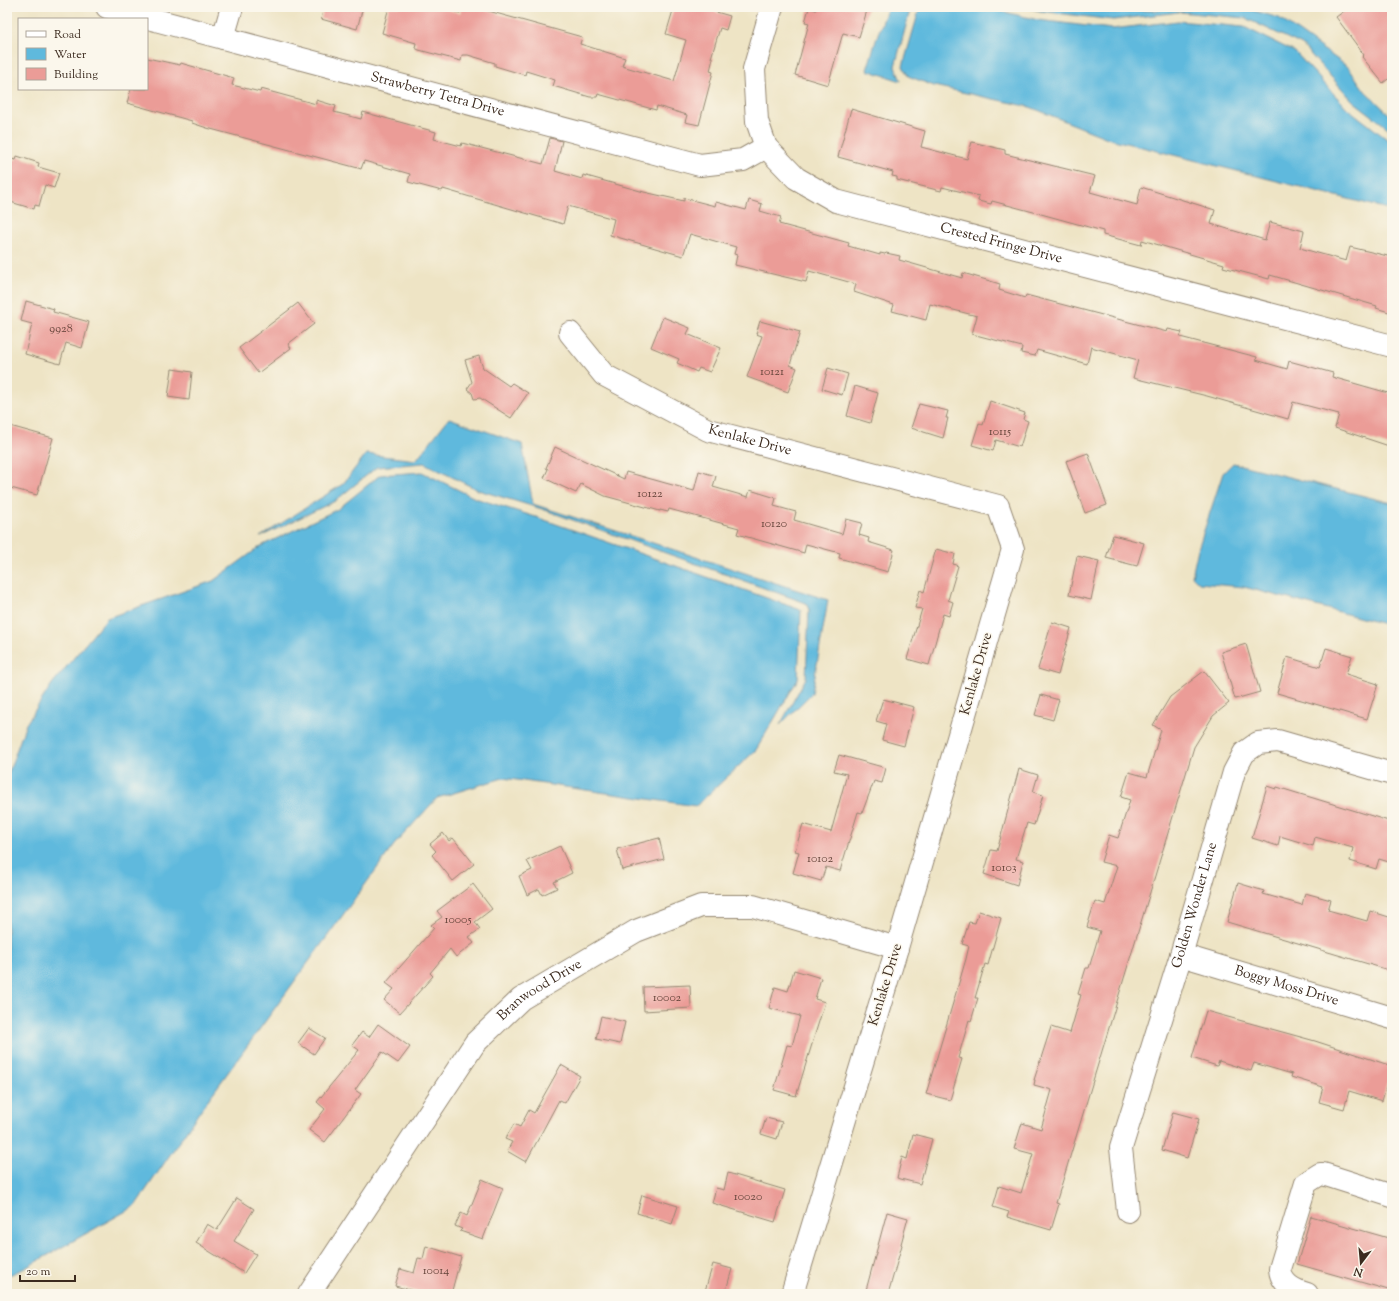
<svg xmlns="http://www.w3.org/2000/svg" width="1399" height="1301" font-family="'Sorts Mill Goudy',serif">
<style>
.water{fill:#5fb9dd;stroke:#4d727e}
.building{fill:#eb9c97}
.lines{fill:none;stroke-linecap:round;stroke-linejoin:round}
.minor-casing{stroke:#948772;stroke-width:24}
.minor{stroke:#fff;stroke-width:22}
.labels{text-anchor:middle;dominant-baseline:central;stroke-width:3;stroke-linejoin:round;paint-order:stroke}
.number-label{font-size:12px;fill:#67463c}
.street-label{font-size:14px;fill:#3b2a1e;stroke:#fbf7ec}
</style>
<rect width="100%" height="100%" fill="#fbf7ec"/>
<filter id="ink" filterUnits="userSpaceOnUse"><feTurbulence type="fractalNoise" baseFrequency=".025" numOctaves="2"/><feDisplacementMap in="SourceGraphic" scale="8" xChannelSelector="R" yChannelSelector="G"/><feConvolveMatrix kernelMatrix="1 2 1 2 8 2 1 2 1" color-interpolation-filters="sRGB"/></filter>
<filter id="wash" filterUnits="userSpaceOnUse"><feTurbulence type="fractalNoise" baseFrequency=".012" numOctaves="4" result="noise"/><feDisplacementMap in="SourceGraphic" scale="16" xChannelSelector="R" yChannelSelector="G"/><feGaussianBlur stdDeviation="0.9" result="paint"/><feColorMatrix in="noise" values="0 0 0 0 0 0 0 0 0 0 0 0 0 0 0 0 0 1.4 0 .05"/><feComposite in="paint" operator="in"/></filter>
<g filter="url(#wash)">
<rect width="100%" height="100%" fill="#eee4c5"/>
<!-- water -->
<g class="water">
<polygon points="888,7 911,7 895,66 901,81 867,70 878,34"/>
<polygon points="920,7 984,7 1038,20 1112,29 1178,21 1244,27 1295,52 1347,108 1392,143 1392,210 1110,139 1030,107 934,86 908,76 903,66"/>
<polygon points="1023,7 1092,7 1156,11 1172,7 1241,7 1272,16 1279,18 1348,67 1365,91 1392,117 1392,131 1353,101 1302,45 1245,18 1179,12 1113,20 1040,11"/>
<polygon points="449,418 522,444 533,504 828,600 812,693 780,725 806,678 809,610 806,603 542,509 478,490 424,463 377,467 335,501 260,537 343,484 366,454 416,460"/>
<polygon points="1233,463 1392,503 1392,626 1244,587 1199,583 1192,576 1198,549 1223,473"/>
<polygon points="422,472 475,498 539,518 801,610 798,679 756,750 696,806 503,778 437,798 394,845 202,1108 135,1206 25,1268 7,1276 7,777 26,724 52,684 107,618 213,581 261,546 338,509 380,475"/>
</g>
<g id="blocks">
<!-- building -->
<g class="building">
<polygon points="324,7 363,7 357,29 321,19"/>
<polygon points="389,7 439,7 460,13 461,7 474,7 582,37 580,44 625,58 622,66 674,81 686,40 666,34 674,7 699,7 730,16 726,30 720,28 711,58 713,58 710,71 713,72 699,125 685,122 687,115 657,106 656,110 598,94 597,97 590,97 553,86 555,80 526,71 525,75 495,66 495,63 468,55 462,55 461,61 419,50 415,48 416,43 382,33"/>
<polygon points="817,7 868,7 859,37 843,33 828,85 795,75 809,23 805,22 809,8 816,10"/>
<polygon points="1350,7 1392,7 1392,76 1383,83 1362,57 1364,55 1336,17"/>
<polygon points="147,58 180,65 181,63 184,64 234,78 232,85 260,92 261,89 316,104 316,100 336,106 334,112 361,119 363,112 436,132 434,139 461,146 462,143 543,164 550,138 562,141 555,171 582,179 583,175 644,192 684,201 684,198 715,206 716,202 746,210 749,200 762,204 760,211 781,217 779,224 849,243 848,246 880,255 880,253 885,254 886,253 900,256 899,260 962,278 963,273 1000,284 999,290 1025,298 1026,295 1167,332 1168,329 1182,332 1180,337 1257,357 1256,360 1287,369 1289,361 1333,373 1332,377 1392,394 1392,447 1335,428 1339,414 1293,402 1288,419 1207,396 1133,378 1138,360 1091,347 1087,364 1037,350 1035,356 1021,353 1022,347 972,334 977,316 930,304 926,320 892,311 894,305 854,292 856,284 809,271 806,282 735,265 737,255 734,254 736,247 690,234 683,256 610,235 614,219 568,206 563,224 443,189 442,191 408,182 410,174 364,161 361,169 358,168 207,128 192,123 192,121 127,103 131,89 147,89"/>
<polygon points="851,109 925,131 921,147 967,159 972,142 1005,150 1005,154 1095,176 1090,192 1137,205 1141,187 1144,188 1215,210 1211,224 1265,240 1270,222 1304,231 1300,248 1346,261 1350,247 1392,257 1392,313 1376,308 1377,306 1270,275 1269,279 1223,267 1224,264 1142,240 1141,245 1103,235 1103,231 1041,214 992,201 991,204 978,201 979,196 942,187 941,191 897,180 897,177 892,176 893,172 838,157"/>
<polygon points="17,156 39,163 38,167 59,173 54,188 45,185 39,206 35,205 34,209 7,201 7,158 16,160"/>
<polygon points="26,301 54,309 53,312 89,322 82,348 66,343 60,364 25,354 32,324 21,321"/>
<polygon points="298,303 314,324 288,344 291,348 258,373 239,348"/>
<polygon points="663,317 690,328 687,334 721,348 710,372 699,368 697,372 677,363 679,359 651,347"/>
<polygon points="760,321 800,332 790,365 797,368 788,392 747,377 762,336 756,334"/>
<polygon points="479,356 483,368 509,386 512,383 528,393 511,418 480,398 474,399 472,393 467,389 472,382 465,360"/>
<polygon points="828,368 848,374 842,395 822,389"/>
<polygon points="172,369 192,372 189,400 168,397"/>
<polygon points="855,386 878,393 870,423 847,416"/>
<polygon points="990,401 1025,413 1023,419 1028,421 1020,447 996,440 993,451 972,445 979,423 983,425"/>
<polygon points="919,404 948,411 946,418 948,418 943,438 911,428"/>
<polygon points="10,426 53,438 37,495 7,487 7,436"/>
<polygon points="555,447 624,479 626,472 694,491 699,471 716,476 713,487 748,497 750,490 776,498 774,506 796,512 794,520 842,534 846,519 862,523 859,535 869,538 868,542 894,550 888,572 839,558 840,553 806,544 804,553 737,534 739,528 669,509 668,512 660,510 660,511 605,496 581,484 576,493 544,478 548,469 546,468"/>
<polygon points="1088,453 1107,505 1085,513 1066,461"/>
<polygon points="1113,535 1144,543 1137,566 1106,558"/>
<polygon points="936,549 955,554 953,564 958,566 948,600 953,602 949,616 943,614 929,665 907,659 922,609 915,608 920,590 924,592"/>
<polygon points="1077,556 1099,561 1091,600 1069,595"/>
<polygon points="1052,622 1071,628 1058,675 1038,669"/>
<polygon points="1246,644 1260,692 1235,699 1221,652"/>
<polygon points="1326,648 1352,656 1346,674 1378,684 1367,719 1277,693 1287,657 1320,667"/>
<polygon points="1204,671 1229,703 1213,716 1194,747 1056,1203 1059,1204 1051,1230 1007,1217 1009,1212 993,1207 999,1186 1021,1193 1033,1154 1014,1149 1022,1123 1041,1129 1052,1090 1034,1085 1035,1080 1034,1080 1051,1027 1070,1033 1081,995 1078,994 1086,968 1089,968 1100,931 1087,927 1095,901 1105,904 1117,866 1101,862 1109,835 1118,838 1130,800 1121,797 1129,772 1147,777 1161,730 1153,725 1170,697"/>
<polygon points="1041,695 1059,700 1053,720 1035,715"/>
<polygon points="883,699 914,707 904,746 882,740 886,724 876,721"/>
<polygon points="839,755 886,768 882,783 874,781 862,813 858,812 840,871 826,867 821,881 793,873 799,852 795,851 803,824 831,832 847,774 834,771"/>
<polygon points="1019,769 1038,775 1033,792 1043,795 1034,825 1027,823 1016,859 1023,861 1017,885 984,874 991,850 997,851"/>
<polygon points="1267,786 1276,789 1277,787 1392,822 1392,863 1379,859 1376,869 1350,861 1353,848 1315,837 1313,846 1280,836 1278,846 1252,838"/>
<polygon points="443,833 449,841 453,838 474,864 453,881 432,855 436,851 430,844"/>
<polygon points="659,838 664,859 622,870 617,849"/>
<polygon points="560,846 572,873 554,882 557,888 542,895 539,889 527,895 519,876 532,870 527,861"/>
<polygon points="1238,883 1264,891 1263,894 1302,905 1305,893 1331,900 1328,910 1367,921 1370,911 1392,918 1392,971 1227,922"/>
<polygon points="473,884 492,909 475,922 480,929 469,937 474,943 456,957 450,949 430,973 433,976 400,1013 384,1000 394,989 386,983 434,928 431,925 442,917 437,911"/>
<polygon points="979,911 1001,918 988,965 985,964 975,998 978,998 971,1021 969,1020 958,1058 962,1059 950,1100 926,1094 966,959 969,946 962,944 969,922 975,923"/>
<polygon points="794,970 821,978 815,999 825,1002 796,1096 774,1090 787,1045 792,1046 800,1016 769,1008 775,987 788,991"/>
<polygon points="690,985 691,1008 644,1011 643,987"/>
<polygon points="1206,1011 1315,1041 1392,1066 1382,1101 1349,1091 1344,1109 1319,1102 1323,1087 1291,1077 1292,1074 1254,1063 1251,1071 1219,1061 1217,1066 1192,1058"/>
<polygon points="601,1016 625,1022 620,1044 596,1039"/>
<polygon points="378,1024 410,1047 398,1063 382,1052 355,1090 361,1094 325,1142 309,1130 325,1109 317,1102 359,1050 352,1045 362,1032 369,1037"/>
<polygon points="309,1028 325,1038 314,1054 298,1043"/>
<polygon points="561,1065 580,1076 565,1103 559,1100 526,1162 507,1151 512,1142 505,1139 514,1124 520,1127 529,1110 534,1113"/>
<polygon points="1173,1112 1199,1119 1187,1158 1162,1150"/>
<polygon points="766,1118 782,1122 777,1139 761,1134"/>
<polygon points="913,1134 932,1139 920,1184 897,1178 902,1157 907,1159"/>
<polygon points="728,1173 785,1190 775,1222 712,1203 716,1188 724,1190"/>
<polygon points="482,1179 503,1188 483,1239 460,1231 462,1229 455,1226 461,1213 467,1216"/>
<polygon points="642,1195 678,1206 672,1224 637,1213"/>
<polygon points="237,1198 254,1209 234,1241 256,1254 244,1273 196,1243 207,1224 217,1230"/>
<polygon points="887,1212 908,1218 901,1244 902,1245 888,1294 865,1294"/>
<polygon points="1311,1216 1392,1239 1392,1291 1297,1264"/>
<polygon points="426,1246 461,1257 451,1294 425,1294 395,1286 400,1269 414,1273 418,1258 423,1259"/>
<polygon points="713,1264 732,1269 725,1294 704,1294"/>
</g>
</g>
</g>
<g filter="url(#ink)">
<use href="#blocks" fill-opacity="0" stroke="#948772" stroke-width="1"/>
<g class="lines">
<defs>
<g id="minor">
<path id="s1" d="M107,7l593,158 43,-5 23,-13"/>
<path id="s2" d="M772,7l-18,62 3,52 9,26 30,31 40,23 556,145"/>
<polyline points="223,38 232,7"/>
<path id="s3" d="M570,333l34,42 104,55 290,76 15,43 -116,399 -105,346"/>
<path id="s4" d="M1181,955l211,63"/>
<path id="s5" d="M1128,1211l-7,-63 60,-193 53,-183 10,-19 14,-10 20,-2 114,33"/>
<path id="s6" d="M309,1294l166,-251 46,-44 115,-68 65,-25h52l144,42"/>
<path d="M1307,1294c-13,-4 -26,-10 -27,-25l26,-86 14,-9h3l69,22"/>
</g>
</defs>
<!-- minor casing -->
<use href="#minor" class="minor-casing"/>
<!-- minor -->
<use href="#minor" class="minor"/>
</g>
</g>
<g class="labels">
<!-- number labels -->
<g class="number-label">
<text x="61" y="329">9928</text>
<text x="772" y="372">10121</text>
<text x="1000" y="432">10115</text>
<text x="650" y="494">10122</text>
<text x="774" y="524">10120</text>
<text x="820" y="859">10102</text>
<text x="1004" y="868">10103</text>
<text x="458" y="920">10005</text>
<text x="667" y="998">10002</text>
<text x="748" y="1197">10020</text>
<text x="436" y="1271">10014</text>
</g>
<!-- street labels -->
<g class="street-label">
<text stroke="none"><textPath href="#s1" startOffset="342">Strawberry Tetra Drive</textPath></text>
<text stroke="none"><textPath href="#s2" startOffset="404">Crested Fringe Drive</textPath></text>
<text stroke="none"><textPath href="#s3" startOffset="215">Kenlake Drive</textPath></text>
<text transform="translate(977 674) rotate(-74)">Kenlake Drive</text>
<text stroke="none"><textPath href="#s5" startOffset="317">Golden Wonder Lane</textPath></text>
<text transform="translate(886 985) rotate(-73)">Kenlake Drive</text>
<text stroke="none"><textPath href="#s4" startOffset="110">Boggy Moss Drive</textPath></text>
<text stroke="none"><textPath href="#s6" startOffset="385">Branwood Drive</textPath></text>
</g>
</g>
<!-- margin -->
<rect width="1399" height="1301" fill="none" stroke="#fbf7ec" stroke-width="24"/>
<!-- legend -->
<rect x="18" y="18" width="130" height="72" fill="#fbf7ec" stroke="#aea59a"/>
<rect x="26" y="31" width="20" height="6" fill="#ffffff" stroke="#aea59a"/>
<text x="54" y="38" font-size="12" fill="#3b2a1e">Road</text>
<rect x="26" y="48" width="20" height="12" fill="#5fb9dd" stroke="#aea59a"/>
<text x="54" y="58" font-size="12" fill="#3b2a1e">Water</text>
<rect x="26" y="68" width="20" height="12" fill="#eb9c97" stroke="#aea59a"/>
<text x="54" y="78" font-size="12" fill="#3b2a1e">Building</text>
<!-- north arrow -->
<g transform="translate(1361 1263) rotate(196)" stroke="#fbf7ec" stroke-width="3" paint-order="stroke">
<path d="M0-3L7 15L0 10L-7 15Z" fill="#3b2a1e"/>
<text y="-6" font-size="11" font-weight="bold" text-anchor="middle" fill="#3b2a1e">N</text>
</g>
<!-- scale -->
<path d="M20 1275v6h55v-6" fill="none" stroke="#3b2a1e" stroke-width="2"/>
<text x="26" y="1275" font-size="12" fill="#3b2a1e" stroke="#fbf7ec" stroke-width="3" paint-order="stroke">20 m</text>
</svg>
